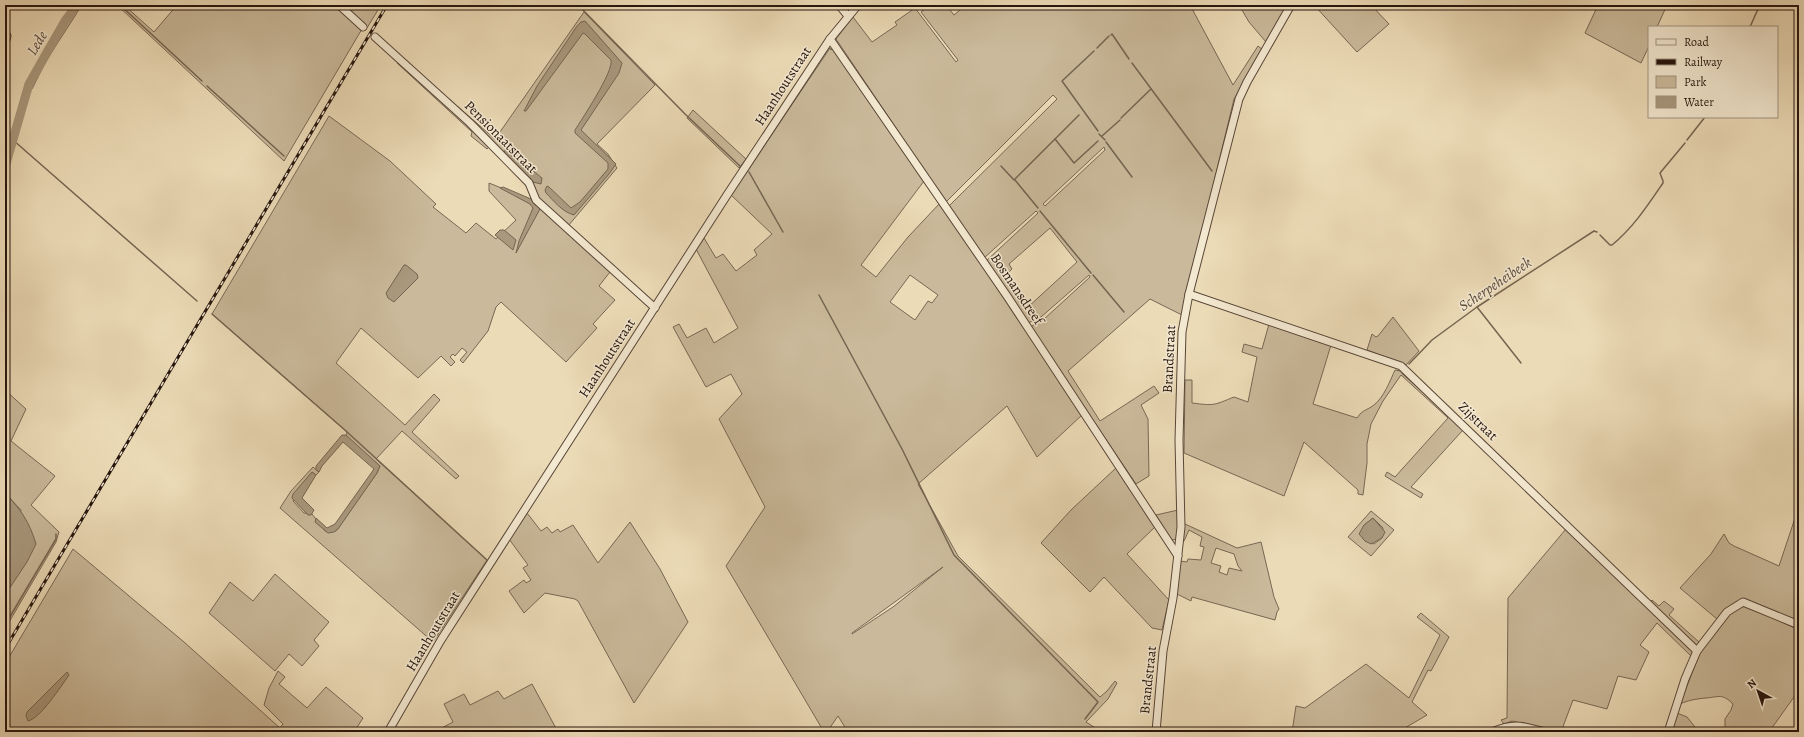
<svg xmlns="http://www.w3.org/2000/svg" width="1804" height="737" font-family="Alegreya,serif">
<style>
.green{fill:#cab99a;stroke:#786754;fill-rule:evenodd}
.water{fill:#a9987d;stroke:#756450}
.lines{fill:none;stroke-linecap:round;stroke-linejoin:round}
.stream{stroke:#756450;stroke-width:1.5}
.river{stroke:#a9987d;stroke-width:9}
.minor-casing{stroke:#584638;stroke-width:9}
.minor{stroke:#f3e8d0;stroke-width:7}
.rail-casing{stroke:#26150d;stroke-width:3}
.rail{stroke:#f3e8d0;stroke-width:1.5;stroke-dasharray:4.5;stroke-linecap:butt}
.labels{text-anchor:middle;dominant-baseline:central;stroke-width:3;stroke-linejoin:round;paint-order:stroke}
.street-label{font-size:14px;fill:#26150d;stroke:#f3e8d0}
.water-label{font-size:15px;font-style:italic;fill:#5a493a;stroke:#f3e8d0}
</style>
<rect width="100%" height="100%" fill="#ecdbb7"/>
<filter id="stains"><feTurbulence type="fractalNoise" baseFrequency=".005" numOctaves="4"/><feColorMatrix values="0 0 0 0 .2 0 0 0 0 .09 0 0 0 0 .02 0 0 0 .5 -.17"/></filter>
<radialGradient id="worn" r=".72"><stop offset=".6" stop-color="#630" stop-opacity="0"/><stop offset="1" stop-color="#630" stop-opacity=".3"/></radialGradient>
<!-- green -->
<g class="green">
<polygon points="79,5 82,5 46,61 32,89 29,87 49,49"/>
<polygon points="117,5 124,5 154,32 177,5 336,5 362,29 284,161"/>
<polygon points="343,5 381,5 367,28"/>
<path d="M930,5h16l8,10 12,-10h224l43,80 25,-39 5,4 -29,49 -52,216 -32,-16 -82,72 32,50 54,-35 5,7 -18,12 7,14 1,57 -13,8 -106,-157 13,-7 47,-43 -1,-2 -48,42 -13,6 -42,-62 52,-48 -2,-2 -52,47 -35,-52 108,-107 -4,-4 -107,107 -110,-163 17,-22 19,25 25,-17 -2,-3 20,-14 41,54 2,-2 -37,-48zM1104,147l1,3 -60,56 -2,-2zM1050,228l27,34 -50,46 -22,-32 7,-7 -3,-5z"/>
<polygon points="1239,5 1288,5 1266,42 1249,22"/>
<polygon points="1314,5 1371,5 1389,24 1357,52"/>
<polygon points="1598,5 1667,5 1657,27 1649,27 1649,46 1641,63 1585,33"/>
<polygon points="584,12 655,85 597,144 608,154 617,168 568,226 541,202 493,143 487,149 471,136 472,132 397,63 402,58 495,139"/>
<path d="M830,48l1,2 3,-2 90,133 -63,84 15,12 32,-40 32,-34 142,212 -45,42 -30,-51 -89,78 40,72 142,141 7,-6 8,-10 2,2 -9,16 -22,23 16,10h-254l-10,-16 -11,16h-3l-98,-166 39,-59 -46,-88 23,-25 -11,-20 -25,13 -33,-60 6,-3 8,14 19,-10 8,15 24,-15 -42,-79 8,-11 12,20 7,-4 13,17 21,-16 -3,-5 18,-16 -41,-39zM910,275l28,20 -6,8 -4,-2 -13,19 -25,-18zM943,567l-50,40 -41,27v-1z"/>
<polygon points="693,110 746,159 739,168 687,118"/>
<polygon points="329,116 390,161 436,204 433,207 466,233 476,223 496,239 516,220 489,191 489,183 531,200 610,272 599,286 615,300 593,324 597,328 566,362 501,302 496,307 488,331 463,363 460,360 467,352 462,348 455,356 453,354 450,357 455,362 451,366 441,356 418,378 361,328 336,363 405,425 434,394 440,400 412,432 459,476 456,479 402,431 376,459 487,560 433,642 280,508 291,491 313,467 319,472 316,475 312,472 293,501 304,513 312,514 325,531 336,531 377,473 380,466 348,439 346,435 347,433 346,431 212,314"/>
<polygon points="1393,317 1419,351 1406,365 1367,350 1372,334 1376,337 1378,336"/>
<path d="M1269,324l62,21 -18,59 44,14c6,-9 9,-7 17,-13 10,-8 16,-24 21,-35l10,2 58,58 -52,57 12,7 -2,4 -36,-22 2,-4 8,5 53,-59 -47,-43 -18,26 -12,23 -4,20v19l-4,32 -5,-1v-4l-54,-48 -20,54 -100,-43 1,-73h7v23c23,3 22,2 42,-6l14,5 9,-45 -15,-5 2,-8 18,5z"/>
<polygon points="5,390 26,409 11,441 55,476 31,505 59,532 56,542 5,629 5,595 11,584 21,510 5,493"/>
<polygon points="1117,467 1156,526 1127,554 1169,600 1162,630 1152,628 1104,577 1090,592 1041,543 1071,510"/>
<path d="M1799,506v115l-54,-21c-11,-1 -20,11 -28,19l-37,-31 31,-34 13,-20 5,9 5,3 45,20z"/>
<polygon points="1178,510 1178,539 1171,540 1156,515"/>
<path d="M1371,511l23,19 -23,26 -23,-19zM1373,518l10,10 -1,10 -8,6 -9,-3 -5,-7 4,-9z"/>
<polygon points="527,513 541,531 547,527 552,533 558,529 560,532 573,525 598,563 630,522 660,569 688,622 634,703 578,601 575,599 545,593 524,613 509,591 524,580 526,583 531,580 523,568 528,565 509,539"/>
<path d="M1185,524l52,24 24,-6 13,55 5,12 -2,3 -2,8 -83,-23 -1,4 -14,-7 3,-33 7,1 1,-3 13,1 3,-13 -4,-1 2,-9 -13,-7 -5,11h-2v-16zM1216,548l18,6 4,12 4,5 -13,-3 -2,7 -8,-3 2,-6 -10,-3z"/>
<polygon points="1566,529 1694,651 1691,656 1657,623 1640,645 1649,652 1636,680 1618,676 1607,709 1573,700 1561,732 1512,721 1504,724 1501,720 1507,718 1508,598"/>
<polygon points="73,549 184,642 280,728 283,724 264,705 269,688 278,671 285,677 279,684 307,708 326,687 363,718 354,732 15,732 5,723 5,664"/>
<polygon points="275,574 329,622 314,640 319,646 302,666 289,654 275,671 209,613 230,582 253,601"/>
<polygon points="1652,600 1659,606 1664,601 1674,609 1669,615 1700,643 1696,648 1650,602"/>
<path d="M1745,605l54,25v60l-30,42h-46l2,-1v-12l6,-9 2,-6c-11,-11 -14,-7 -27,-6 -10,1 -17,2 -26,6l21,-54 31,-40z"/>
<polygon points="1421,613 1449,637 1431,671 1428,670 1412,702 1427,715 1398,732 1330,732 1328,729 1324,732 1320,730 1317,732 1292,732 1296,706 1305,708 1366,664 1409,698 1440,635 1417,617"/>
<polygon points="532,684 558,732 440,732 438,730 453,722 444,704 464,694 470,705 498,691 504,699"/>
<polygon points="1677,713 1687,717 1699,732 1676,732 1672,730"/>
</g>
<!-- water -->
<g class="water">
<path d="M585,21l37,42 -3,10 -38,57 35,34 -7,10 -35,41c-12,-3 -20,-14 -28,-22l-1,-3 2,-4 2,1 22,21 9,-6 28,-33v-6l-33,-30v-3c7,-11 39,-59 36,-70l-26,-26 -2,-1 -57,78h-2l13,-25 40,-60 4,-4z"/>
<polygon points="508,150 542,178 541,184 533,182 504,154 504,151"/>
<polygon points="503,187 531,199 540,209 516,253 519,241 533,208 530,204 500,188"/>
<polygon points="500,230 504,230 516,240 513,250 495,235"/>
<polygon points="404,265 406,265 417,274 418,278 394,302 388,298 386,293"/>
<polygon points="342,435 346,435 380,466 377,473 338,529 334,532 328,533 315,522 316,518 327,528 335,524 374,469 343,442 322,466 319,472 316,470 316,466"/>
<polygon points="312,472 316,475 302,498 314,510 311,515 308,515 292,498 293,494"/>
<path d="M5,493c16,17 24,28 31,51l-9,18 -22,33z"/>
<polygon points="1373,518 1385,532 1382,538 1371,544 1365,541 1359,534 1364,525"/>
<path d="M67,672l2,3c-8,11 -28,43 -41,46l-2,-5 1,-4z"/>
</g>
<g class="lines">
<!-- stream -->
<g class="stream">
<polyline points="120,5 202,81"/>
<polyline points="578,5 685,114 740,166"/>
<polyline points="1412,5 1414,8"/>
<polyline points="1750,27 1758,9 1750,5"/>
<polyline points="1111,35 1112,34 1129,59"/>
<polyline points="1097,48 1109,36"/>
<polyline points="1094,51 1062,81 1098,131"/>
<polyline points="1132,63 1212,171"/>
<polyline points="207,86 284,156"/>
<polyline points="1121,118 1151,89"/>
<polyline points="1099,134 1105,140"/>
<polyline points="1102,136 1120,120"/>
<polyline points="1055,139 1074,163 1098,141"/>
<polyline points="13,140 197,301"/>
<polyline points="1687,140 1705,117"/>
<polyline points="1106,142 1132,177"/>
<polyline points="1001,166 1014,180 1079,115"/>
<polyline points="749,172 783,232"/>
<polyline points="1015,180 1038,208"/>
<polyline points="1040,211 1091,273"/>
<path d="M1600,235l10,10h2c21,-17 36,-40 51,-62v-2l-3,-8 25,-30"/>
<polyline points="1093,275 1124,312"/>
<polyline points="819,295 902,449 954,555 1098,702 1085,719"/>
<polyline points="1477,307 1521,363"/>
<polyline points="212,314 346,431 487,560"/>
<polyline points="1409,364 1432,340 1477,307 1594,231 1597,232"/>
<polyline points="1402,373 1421,390"/>
<polyline points="5,625 56,539 56,534"/>
</g>
<!-- river -->
<polyline class="river" points="5,167 29,84 65,21 77,5"/>
<defs>
<g id="minor">
<polyline points="339,5 363,27"/>
<polyline points="839,5 848,16"/>
<polyline points="5,34 7,36 5,43"/>
<polyline points="375,37 470,123 529,183 536,200 655,308"/>
<polyline points="830,39 1007,296 1178,556"/>
<polyline points="1189,294 1401,366 1697,651"/>
<polyline points="388,732 441,640 727,195 830,39 858,5"/>
<polyline points="1156,732 1163,651 1173,598 1181,527 1179,440 1182,332 1189,294 1239,99 1247,82 1291,5"/>
<path d="M1492,732c23,-10 30,-6 53,0"/>
<polyline points="1668,732 1685,679 1697,651 1727,612 1743,602 1799,625"/>
</g>
</defs>
<!-- minor casing -->
<use href="#minor" class="minor-casing"/>
<!-- minor -->
<use href="#minor" class="minor"/>
<defs>
<polyline id="rail" points="5,649 387,5"/>
</defs>
<!-- rail casing -->
<use href="#rail" class="rail-casing"/>
<!-- rail -->
<use href="#rail" class="rail"/>
</g>
<g class="labels">
<!-- street labels -->
<g class="street-label">
<text transform="translate(783 86) rotate(-57)">Haanhoutstraat</text>
<text transform="translate(501 137) rotate(45)">Pensionaatstraat</text>
<text transform="translate(1017 289) rotate(56)">Bosmansdreef</text>
<text transform="translate(607 358) rotate(-57)">Haanhoutstraat</text>
<text transform="translate(1169 359) rotate(-87)">Brandstraat</text>
<text transform="translate(1478 421) rotate(44)">Zijstraat</text>
<text transform="translate(433 631) rotate(-59)">Haanhoutstraat</text>
<text transform="translate(1148 680) rotate(-84)">Brandstraat</text>
</g>
<!-- water labels -->
<g class="water-label">
<text transform="translate(37 43) rotate(-59)">Lede</text>
<text transform="translate(1495 284) rotate(-34)">Scherpeheibeek</text>
</g>
</g>
<!-- margin -->
<rect width="1804" height="737" fill="none" stroke="#ecdbb7" stroke-width="20"/>
<rect x="6" y="6" width="1792" height="725" fill="none" stroke="#26150d" stroke-width="2"/>
<rect x="10" y="10" width="1784" height="717" fill="none" stroke="#26150d"/>
<!-- legend -->
<rect x="1648" y="26" width="130" height="92" fill="#f3e8d0" stroke="#a19482"/>
<rect x="1656" y="39" width="20" height="6" fill="#f3e8d0" stroke="#a19482"/>
<text x="1684" y="46" font-size="12" fill="#26150d">Road</text>
<rect x="1656" y="59" width="20" height="6" fill="#26150d" stroke="#a19482"/>
<text x="1684" y="66" font-size="12" fill="#26150d">Railway</text>
<rect x="1656" y="76" width="20" height="12" fill="#cab99a" stroke="#a19482"/>
<text x="1684" y="86" font-size="12" fill="#26150d">Park</text>
<rect x="1656" y="96" width="20" height="12" fill="#a9987d" stroke="#a19482"/>
<text x="1684" y="106" font-size="12" fill="#26150d">Water</text>
<!-- north arrow -->
<g transform="translate(1758 691) rotate(320)" stroke="#f3e8d0" stroke-width="3" paint-order="stroke">
<path d="M0-3L7 15L0 10L-7 15Z" fill="#26150d"/>
<text y="-6" font-size="11" font-weight="bold" text-anchor="middle" fill="#26150d">N</text>
</g>
<rect width="100%" height="100%" filter="url(#stains)"/>
<rect width="100%" height="100%" fill="url(#worn)"/>
</svg>
